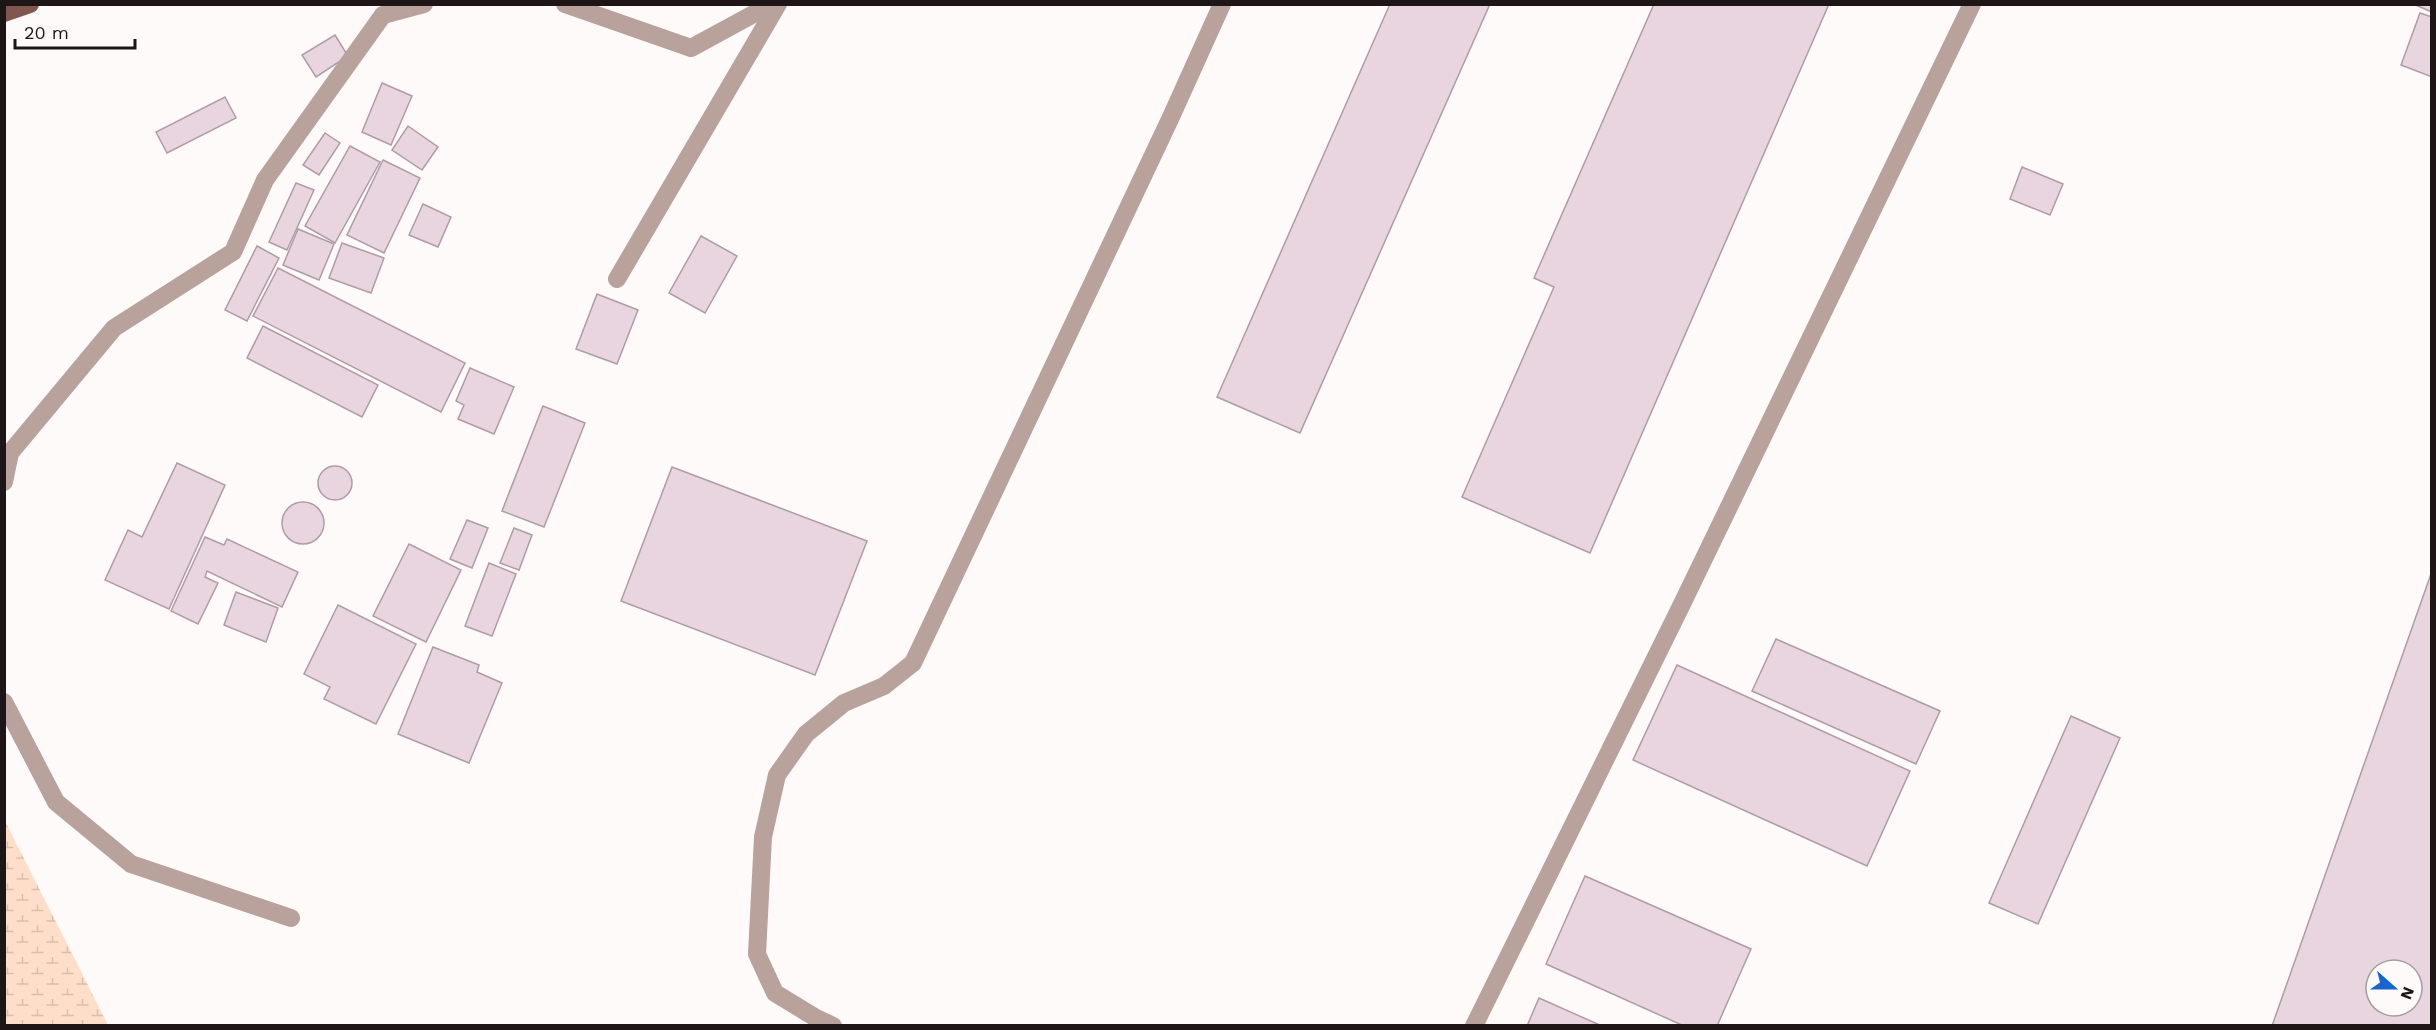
<svg xmlns="http://www.w3.org/2000/svg" width="2436" height="1030" font-family="'Work Sans',sans-serif">
<style>
.wetland{fill:url(#wetland-marsh)}
.building{fill:#e9d5df;stroke:#af9ca5;stroke-width:1.5;fill-rule:evenodd}
.lines{fill:none;stroke-linecap:round;stroke-linejoin:round}
.minor{stroke:#b9a19c;stroke-width:18}
.major{stroke:#7f574f;stroke-width:18}
</style>
<defs>
<pattern id="wetland-marsh" width="20" height="14" patternUnits="userSpaceOnUse" patternTransform="scale(1.5)"><rect width="20" height="14" fill="#ffdec9"/><path d="M1 5h8M5 5V1M11 12h8M15 12V8" fill="none" stroke="#dabeac"/></pattern>
</defs>
<rect width="100%" height="100%" fill="#fefafa"/>
<!-- wetland -->
<polygon class="wetland" points="4,821 5,821 108,1025 5,1025"/>
<!-- building -->
<g class="building">
<polygon points="1390,4 1490,4 1300,433 1217,397"/>
<polygon points="1654,4 1829,4 1590,553 1462,497 1554,287 1534,278"/>
<polygon points="2413,4 2432,4 2432,12"/>
<polygon points="2420,13 2432,17 2432,77 2401,65"/>
<polygon points="335,35 348,56 316,77 302,55"/>
<polygon points="382,83 412,96 391,145 362,132"/>
<polygon points="225,97 236,118 167,153 156,132"/>
<polygon points="408,126 438,147 422,170 392,150"/>
<polygon points="325,133 340,143 319,175 303,165"/>
<polygon points="350,146 380,162 335,243 305,226"/>
<polygon points="383,160 420,178 384,253 347,235"/>
<polygon points="2022,167 2063,184 2050,215 2010,199"/>
<polygon points="296,183 314,190 287,250 269,242"/>
<polygon points="423,204 451,217 438,247 409,235"/>
<polygon points="298,229 334,244 319,280 283,265"/>
<polygon points="701,236 737,256 705,313 669,293"/>
<polygon points="342,243 384,258 371,293 329,278"/>
<polygon points="257,246 279,258 247,321 225,310"/>
<polygon points="278,268 465,363 441,412 253,316"/>
<polygon points="597,294 638,310 617,364 576,349"/>
<polygon points="263,326 378,385 362,417 247,358"/>
<polygon points="470,368 514,387 494,434 458,419 464,405 456,401"/>
<polygon points="543,406 585,423 544,527 502,511"/>
<polygon points="177,463 225,485 169,609 105,580 128,530 142,537"/>
<circle cx="335" cy="483" r="17"/>
<polygon points="672,467 867,541 815,675 621,601"/>
<circle cx="303" cy="523" r="21"/>
<polygon points="467,520 488,528 472,568 450,559"/>
<polygon points="514,528 532,535 519,570 500,563"/>
<polygon points="205,537 224,545 227,539 298,572 282,607 207,571 205,577 218,583 198,624 171,611"/>
<polygon points="409,544 461,570 426,642 373,616"/>
<polygon points="489,563 516,574 492,636 465,626"/>
<path d="M2432,571v455h-160zM2376,970h36v36h-36z"/>
<polygon points="236,592 278,608 266,642 224,625"/>
<polygon points="338,605 416,644 376,724 324,699 330,687 304,674"/>
<polygon points="1776,639 1940,711 1916,764 1752,691"/>
<polygon points="433,647 479,665 477,672 502,683 469,763 398,734"/>
<polygon points="1677,665 1910,771 1867,866 1633,760"/>
<polygon points="2071,716 2120,738 2038,924 1989,903"/>
<polygon points="1585,876 1751,949 1717,1026 1684,1026 1546,964"/>
<polygon points="1539,998 1602,1026 1527,1026"/>
</g>
<g class="lines">
<!-- minor -->
<g class="minor">
<polyline points="565,4 691,48 772,4"/>
<polyline points="617,279 778,4"/>
<polyline points="4,482 10,453 114,328 233,252 265,180 383,15 424,4"/>
<polyline points="4,702 56,802 131,864 291,918"/>
<polyline points="833,1026 816,1018 775,993 757,954 763,837 777,775 806,734 844,703 884,686 913,663 1171,117 1222,4"/>
<polyline points="1474,1026 1683,602 1972,4"/>
</g>
<!-- major -->
<polyline class="major" points="4,13 30,4"/>
</g>
<!-- border -->
<rect width="2436" height="1030" fill="none" stroke="#1d1516" stroke-width="12"/>
<!-- north arrow -->
<g transform="translate(2394 988) rotate(111)"><circle r="28" fill="#fefafa" stroke="#a49e9f" stroke-width="1.5"/>
<path d="M0-4.5L10 22L0 15L-10 22Z" fill="#1765cf"/>
<text y="-9" font-size="16" font-weight="bold" text-anchor="middle" fill="#1d1516">N</text>
</g>
<!-- scale -->
<path d="M15 39v9h120v-9" fill="none" stroke="#1d1516" stroke-width="3"/>
<text x="24" y="39" font-size="18" fill="#1d1516" stroke="#fefafa" stroke-width="4.5" paint-order="stroke">20 m</text>
</svg>
